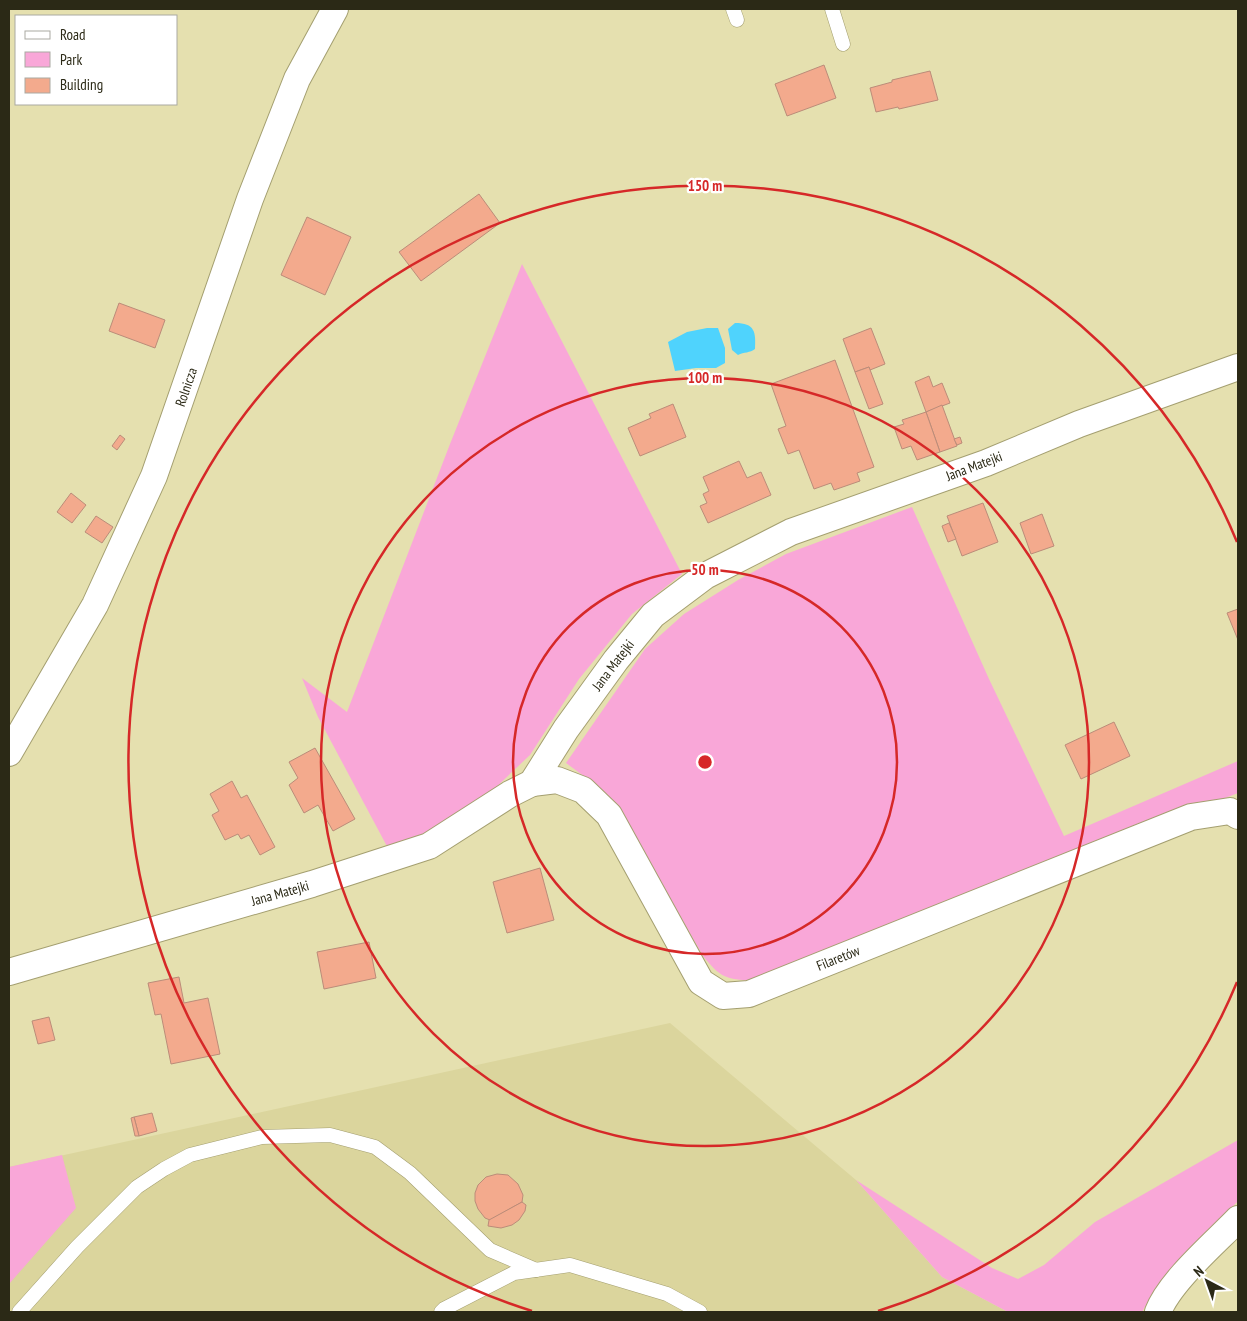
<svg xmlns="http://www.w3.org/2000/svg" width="1247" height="1321" font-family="'PT Sans Narrow',sans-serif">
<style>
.built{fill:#dbd59d}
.green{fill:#f9a7d8}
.water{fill:#4fd3fd}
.building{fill:#f3aa8d;stroke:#bb8c79}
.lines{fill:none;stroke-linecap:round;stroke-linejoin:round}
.lane-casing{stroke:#a49f70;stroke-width:15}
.street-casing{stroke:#a49f70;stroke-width:28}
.lane{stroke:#fff;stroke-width:14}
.street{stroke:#fff;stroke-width:26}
.ring{fill:none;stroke:#d62828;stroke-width:2.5}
.labels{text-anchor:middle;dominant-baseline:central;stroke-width:4.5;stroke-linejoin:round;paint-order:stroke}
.street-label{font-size:14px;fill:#2b2916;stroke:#fff}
.centre{fill:#d62828;stroke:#fff;stroke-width:2.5}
.ring-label{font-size:15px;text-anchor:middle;font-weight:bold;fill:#d62828;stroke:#fff;stroke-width:4.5;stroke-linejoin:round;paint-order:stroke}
</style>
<rect width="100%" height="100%" fill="#e5e0af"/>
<!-- built -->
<polygon class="built" points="670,1023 856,1180 942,1277 1008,1312 9,1312 9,1167"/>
<!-- green -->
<g class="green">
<polygon points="522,264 682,574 632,614 579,679 530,755 491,792 436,832 389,850 318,717 302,678 347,712 450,444"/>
<path d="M912,507l77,172 75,157 174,-75v32l-484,188c-29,-2 -33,-3 -51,-25l-80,-140 -27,-31 -30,-22 79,-114 39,-35 54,-34 48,-26z"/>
<polygon points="1238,1140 1238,1201 1156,1287 1142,1312 1008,1312 942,1277 856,1180 992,1268 1018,1279 1044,1265 1095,1222"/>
<polygon points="62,1155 76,1208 9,1284 9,1167"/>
</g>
<!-- water -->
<g class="water">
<path d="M735,323c20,0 21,9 20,26 -5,4 -11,3 -17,6l-6,-5 -4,-21z"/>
<polygon points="707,328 718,328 725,348 725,363 716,368 696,368 675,371 668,342 687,332"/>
</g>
<!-- building -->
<g class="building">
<polygon points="824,65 836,98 787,116 775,84"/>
<polygon points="930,71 938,100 899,109 898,107 876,112 870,88 892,82 892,80"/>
<polygon points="479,194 500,223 421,281 399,252"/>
<polygon points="307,217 351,237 325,295 281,275"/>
<polygon points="119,303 165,320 155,348 109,331"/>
<polygon points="871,328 885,364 870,370 869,367 855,372 843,339"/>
<polygon points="835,360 874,467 857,473 860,481 834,490 831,483 814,489 799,450 788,454 778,429 786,426 771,384"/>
<polygon points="869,367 883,404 869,409 855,372"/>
<polygon points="929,376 933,387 942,383 950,403 926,412 915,382"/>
<polygon points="673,404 686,437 640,456 628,428 651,418 649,414"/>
<polygon points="942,405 957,446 940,452 926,412"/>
<polygon points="926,412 940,452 917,460 911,446 902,449 894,427 904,424 902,420"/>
<polygon points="120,435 125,439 117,450 112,446"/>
<polygon points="960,437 962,443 957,445 954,439"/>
<polygon points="739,461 747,478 761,472 771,495 708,523 700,506 707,503 703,494 709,491 703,477"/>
<polygon points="71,493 86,505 72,523 57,512"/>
<polygon points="983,503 998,542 962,556 947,516"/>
<polygon points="1042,514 1054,546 1031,554 1020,523"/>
<polygon points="96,516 113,527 102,543 85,532"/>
<polygon points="949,523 956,539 948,542 942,526"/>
<polygon points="1238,609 1238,640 1227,613"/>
<polygon points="1114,722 1130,756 1081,779 1065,745"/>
<polygon points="315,748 355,819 333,831 318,805 304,813 289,785 298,778 289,762"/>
<polygon points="232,781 241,798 247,795 275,847 260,855 249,835 241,839 238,834 225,840 212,815 219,811 210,794"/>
<polygon points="540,868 554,920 507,933 493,882"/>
<polygon points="369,942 376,978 324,989 317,952"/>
<polygon points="179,977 184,1003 208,998 220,1054 171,1064 161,1014 155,1015 148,983"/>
<polygon points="49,1017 55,1040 38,1044 32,1021"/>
<polygon points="152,1113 157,1131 139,1136 134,1117"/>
<polygon points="134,1117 139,1136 135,1136 131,1118"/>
<polygon points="497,1174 508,1175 518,1184 523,1195 522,1202 490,1220 485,1218 478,1209 475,1201 475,1193 478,1185 486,1177"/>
<polygon points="522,1202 526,1205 525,1211 519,1220 512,1225 501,1228 488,1226 489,1220"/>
</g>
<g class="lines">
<defs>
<g id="lane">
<polyline points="733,9 737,20"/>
<polyline points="832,9 843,44"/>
<polyline points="19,1312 77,1247 137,1187 164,1169 190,1155 262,1137 330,1135 375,1147 410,1173 490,1250 536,1270"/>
<polyline points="441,1312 444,1309 514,1273 570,1265 667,1294 700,1312"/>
</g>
<g id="street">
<polyline points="9,753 95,605 154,476 250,199 297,79 335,9"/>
<polyline points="532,783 557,780 583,790 609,815 701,982 723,996 749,994 1191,817 1230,811 1238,816"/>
<polyline points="9,972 312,884 429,846 510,794 532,783 566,729 616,660 653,615 705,576 791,532 986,463 1079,424 1238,367"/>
<path d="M1158,1312c12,-31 57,-69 80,-93"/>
</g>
</defs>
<!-- lane casing -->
<use href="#lane" class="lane-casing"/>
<!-- street casing -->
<use href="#street" class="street-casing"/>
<!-- lane -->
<use href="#lane" class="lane"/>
<!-- street -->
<use href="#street" class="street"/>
</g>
<!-- distance rings -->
<g class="ring">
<circle cx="705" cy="762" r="192"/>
<circle cx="705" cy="762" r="384"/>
<path d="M1237 982A576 576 0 0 1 878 1311M532 1311A576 576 0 1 1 1237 542"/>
</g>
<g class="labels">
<!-- street labels -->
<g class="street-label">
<text transform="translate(186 387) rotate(-71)">Rolnicza</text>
<text transform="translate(974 466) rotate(-21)">Jana Matejki</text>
<text transform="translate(613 665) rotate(-53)">Jana Matejki</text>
<text transform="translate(280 893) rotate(-16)">Jana Matejki</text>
<text transform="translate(838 958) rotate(-22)">Filaretów</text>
</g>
</g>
<circle cx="705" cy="762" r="8" class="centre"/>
<g class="ring-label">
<text x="705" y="191">150 m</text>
<text x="705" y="383">100 m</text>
<text x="705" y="575">50 m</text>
</g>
<!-- border -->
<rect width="1247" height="1321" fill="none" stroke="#2b2916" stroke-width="20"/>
<!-- legend -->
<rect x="15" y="15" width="162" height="90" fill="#ffffff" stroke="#aaa9a2"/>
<rect x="25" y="31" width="25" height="8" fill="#ffffff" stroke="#aaa9a2"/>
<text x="60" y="40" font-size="15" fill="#2b2916">Road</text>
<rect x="25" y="52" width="25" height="15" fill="#f9a7d8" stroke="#aaa9a2"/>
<text x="60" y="65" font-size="15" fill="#2b2916">Park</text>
<rect x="25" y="78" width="25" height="15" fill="#f3aa8d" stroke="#aaa9a2"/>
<text x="60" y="90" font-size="15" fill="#2b2916">Building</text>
<!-- north arrow -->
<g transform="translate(1207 1281) rotate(319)" stroke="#ffffff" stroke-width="4" paint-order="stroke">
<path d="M0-4L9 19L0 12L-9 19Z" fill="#2b2916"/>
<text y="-8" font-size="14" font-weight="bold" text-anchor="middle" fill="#2b2916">N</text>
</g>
</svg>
